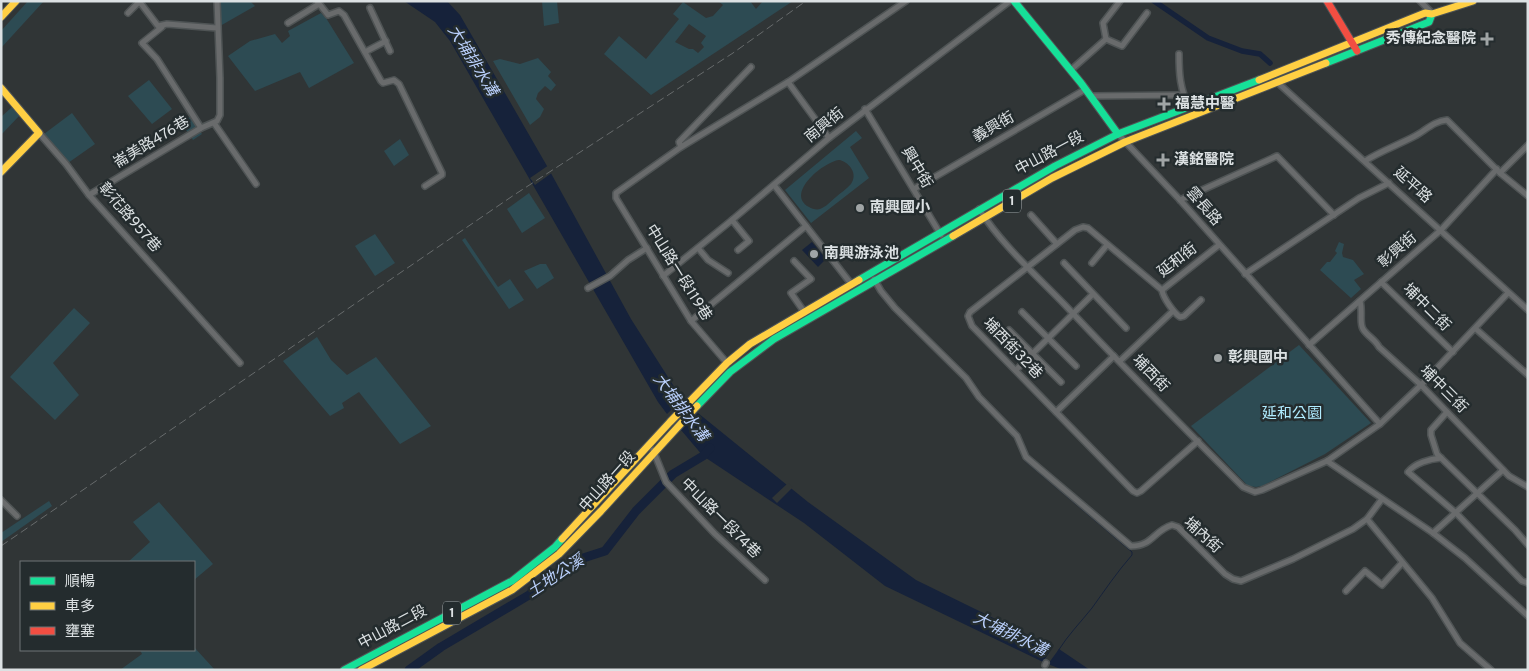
<svg xmlns="http://www.w3.org/2000/svg" width="1529" height="671" font-family="Overpass,'Noto Sans TC',sans-serif">
<style>
.green{fill:#2d4b53;fill-rule:evenodd}
.water{fill:#16223a}
.pier{fill:#303536}
.lines{fill:none;stroke-linecap:round;stroke-linejoin:round}
.stream{stroke:#16223a;stroke-width:1}
.canal{stroke:#16223a;stroke-width:5.5}
.river{stroke:#16223a;stroke-width:9}
.street-casing{stroke:#4f5455;stroke-width:8}
.fast-casing{stroke:#4f5455;stroke-width:9}
.slow-casing{stroke:#4f5455;stroke-width:9}
.jam-casing{stroke:#4f5455;stroke-width:9}
.street{stroke:#696b6c;stroke-width:5}
.fast{stroke:#16e098;stroke-width:7}
.slow{stroke:#ffcf43;stroke-width:7}
.jam{stroke:#f24e42;stroke-width:7}
.rail{stroke:#676b6c;stroke-width:1;stroke-dasharray:8 4;stroke-linecap:butt}
.poi-dot{fill:#a0a5a6;stroke:#242c2e;stroke-width:2}
.labels{text-anchor:middle;dominant-baseline:central;stroke-width:5;stroke-linejoin:round;paint-order:stroke}
.shield{fill:#242c2e;stroke:#a5abad;stroke-width:1}
.shield-label{font-size:14px;font-weight:bold;fill:#dce1e3}
.poi-label{font-size:15px;font-weight:bold;fill:#dce1e3;stroke:#242c2e;text-anchor:start}
.street-label{font-size:15px;fill:#dce1e3;stroke:#242c2e}
.park-label{font-size:15px;fill:#b0ecff;stroke:#242c2e}
.water-label{font-size:16px;font-style:italic;fill:#b9cffb;stroke:#242c2e}
</style>
<rect width="100%" height="100%" fill="#303536"/>
<!-- green -->
<g class="green">
<polygon points="28,1 44,1 1,48 1,31"/>
<polygon points="219,1 250,1 255,6 220,26"/>
<polygon points="542,1 557,1 559,23 544,26"/>
<path d="M718,1h32l6,8 7,-8h30l-142,94 -47,-41 15,-18 27,23 33,-40 -6,-5 10,-12 23,16 7,-2 10,-11zM689,24l17,12 -5,7 3,4 -6,6 -5,-4h-4l-14,-7z"/>
<polygon points="321,13 326,18 354,63 309,88 300,72 255,91 228,56 250,41 275,34 282,43 290,36 288,31"/>
<polygon points="538,58 551,72 548,76 556,85 551,91 545,86 538,93 536,99 544,109 540,117 530,125 493,61 500,59 520,64"/>
<polygon points="149,80 172,109 152,124 128,96"/>
<polygon points="12,107 20,115 1,135 1,117"/>
<polygon points="72,113 95,144 68,163 44,134"/>
<polygon points="189,117 202,134 193,140 181,123"/>
<path d="M856,131l6,7 -12,9 19,31 -58,45 -26,-33zM840,160c10,3 18,14 11,24 -4,5 -11,9 -15,13 -5,4 -10,10 -16,12 -3,1 -8,0 -11,-2 -25,-14 17,-47 31,-47z"/>
<polygon points="400,139 409,155 394,166 384,151"/>
<polygon points="529,193 545,218 522,233 507,209"/>
<polygon points="375,234 395,263 375,276 355,246"/>
<polygon points="465,238 498,287 510,279 524,300 509,309 462,240"/>
<polygon points="1339,242 1344,244 1342,253 1343,257 1353,260 1364,274 1354,280 1361,289 1351,298 1320,270 1327,262 1330,262 1337,253 1335,251"/>
<polygon points="540,264 546,264 554,278 537,289 524,271"/>
<polygon points="74,308 90,323 53,363 79,395 55,420 10,377"/>
<polygon points="317,337 331,360 347,375 376,357 431,426 400,444 359,392 342,403 344,408 330,416 283,361"/>
<polygon points="1299,345 1371,423 1325,454 1262,486 1256,487 1248,486 1191,426"/>
<polygon points="49,501 52,506 1,542 1,533"/>
<polygon points="159,502 213,564 194,580 194,562 128,562 150,542 133,522"/>
<polygon points="194,647 215,670 120,670 142,654 140,650 194,650"/>
</g>
<!-- water -->
<g class="water">
<polygon points="404,1 447,1 460,15 547,166 631,319 682,399 667,414 658,402 450,41 435,22"/>
<polygon points="812,242 826,259 818,267 802,250"/>
<polygon points="698,413 808,502 916,580 1053,647 1043,662 885,586 804,523 703,456 681,430"/>
<polygon points="1059,649 1090,670 1063,670 1048,664"/>
</g>
<!-- pier -->
<g class="pier">
<polygon points="549,165 553,172 535,185 530,178"/>
<polygon points="788,483 793,487 777,503 772,498"/>
</g>
<g class="lines">
<!-- stream -->
<path class="stream" d="M1024,460l108,92v3c-15,17 -27,35 -40,53 -12,15 -24,27 -34,43"/>
<!-- canal -->
<g class="canal">
<polyline points="1154,1 1208,38 1242,51 1260,54 1270,63"/>
<polyline points="671,400 695,427"/>
</g>
<!-- river -->
<polyline class="river" points="409,670 441,647 529,595 580,559 605,551 636,511 673,474 703,456 710,448"/>
<defs>
<g id="street">
<polyline points="139,1 158,26 167,24 217,28"/>
<polyline points="317,1 328,15 339,11 344,15 381,81 383,83 394,80 399,84 442,173 442,175 425,186"/>
<polyline points="1420,1 1432,13"/>
<polyline points="370,8 390,51"/>
<polyline points="128,13 139,2"/>
<polyline points="288,23 319,4"/>
<polyline points="162,27 142,43 157,59 201,128"/>
<polyline points="1106,39 1122,46 1147,13"/>
<polyline points="1106,39 1103,23 1120,1"/>
<polyline points="365,52 386,41"/>
<path d="M1179,54c0,20 1,35 10,53"/>
<polyline points="1072,69 1106,39"/>
<polyline points="788,82 829,138"/>
<polyline points="1277,82 1528,310"/>
<polyline points="1093,96 1183,95"/>
<polyline points="865,109 941,235"/>
<polyline points="214,123 256,184"/>
<polyline points="39,133 66,164 89,195 240,363"/>
<polyline points="1118,134 1180,200 1380,424"/>
<polyline points="681,147 679,142 751,67"/>
<path d="M1365,161c16,-10 33,-16 50,-25 11,-6 19,-15 32,-16l53,53 28,23"/>
<polyline points="1500,173 1528,145"/>
<polyline points="774,185 852,285"/>
<polyline points="914,189 1086,89"/>
<polyline points="89,195 201,128 217,121 220,115 220,78 217,1"/>
<polyline points="1180,200 1277,156 1334,215"/>
<path d="M979,209c23,36 57,66 86,96 58,62 118,122 178,182l12,5 7,-2 65,-29 53,-37 41,-39 87,-92"/>
<polyline points="1031,215 1057,244"/>
<polyline points="732,220 749,241 738,250"/>
<polyline points="698,248 708,260 728,273"/>
<polyline points="794,261 811,279 791,293 805,313"/>
<polyline points="1064,263 1126,328"/>
<polyline points="1092,263 1107,245"/>
<polyline points="1245,274 1359,198 1389,183"/>
<polyline points="663,276 732,220 829,138 1010,1"/>
<path d="M874,279l7,12 14,17 71,70 13,19 38,39 9,21 105,89c22,0 22,-15 41,-21l6,2 47,47 8,5 8,2 52,-22 60,-30 14,-10 15,-20"/>
<polyline points="1381,282 1453,352"/>
<polyline points="588,288 610,276 628,260 647,248"/>
<path d="M1162,290c1,8 12,23 18,27l4,-1 17,-16"/>
<path d="M1360,301c3,11 -1,21 3,28 4,7 12,10 16,18l42,38 88,91 19,11"/>
<polyline points="1022,312 1076,366"/>
<polyline points="691,321 806,226"/>
<polyline points="1476,329 1528,375"/>
<polyline points="1009,330 1061,382"/>
<polyline points="1309,345 1441,230 1497,169"/>
<polyline points="1120,361 1173,311"/>
<polyline points="727,363 691,321 616,198 616,193 681,147 788,82 906,1"/>
<polyline points="1016,370 1093,294"/>
<polyline points="1056,412 1114,356"/>
<polyline points="1447,412 1431,430 1431,435 1437,454 1515,530 1528,545"/>
<polyline points="1198,441 1141,491 1137,493 1133,491 972,326 968,316 970,312 1075,230 1083,227 1088,228 1162,290 1219,245"/>
<polyline points="653,450 666,482 715,534 765,580"/>
<path d="M1441,458c-11,1 -26,5 -33,14l48,41 66,68 6,2"/>
<polyline points="1327,461 1433,533 1465,558 1528,616"/>
<polyline points="1,500 17,516"/>
<polyline points="1367,519 1432,598 1460,643 1491,670"/>
<polyline points="1433,533 1503,470"/>
<polyline points="1346,591 1365,571 1382,585 1402,563"/>
<polyline points="1045,665 1046,663"/>
</g>
<g id="fast">
<polyline points="1014,1 1081,83 1118,134"/>
<polyline points="1326,63 1429,22 1432,14"/>
<polyline points="859,280 1055,166 1118,134 1259,80"/>
<polyline points="697,406 730,372 774,339 953,236"/>
<polyline points="344,670 512,581 555,547 562,539"/>
</g>
<g id="slow">
<polyline points="1,17 16,1"/>
<polyline points="1259,80 1425,13 1432,14 1473,1"/>
<polyline points="1,88 39,133 1,172"/>
<polyline points="953,236 1052,178 1125,142 1326,63"/>
<polyline points="562,539 670,422 727,363 750,344 859,280"/>
<polyline points="361,670 512,590 559,554 601,511 697,406"/>
</g>
<polyline id="jam" points="1327,1 1357,51"/>
</defs>
<!-- street casing -->
<use href="#street" class="street-casing"/>
<!-- fast casing -->
<use href="#fast" class="fast-casing"/>
<!-- slow casing -->
<use href="#slow" class="slow-casing"/>
<!-- jam casing -->
<use href="#jam" class="jam-casing"/>
<!-- street -->
<use href="#street" class="street"/>
<!-- fast -->
<use href="#fast" class="fast"/>
<!-- slow -->
<use href="#slow" class="slow"/>
<!-- jam -->
<use href="#jam" class="jam"/>
<!-- rail -->
<polyline class="rail" points="1,546 514,195 733,53 806,1"/>
</g>
<!-- markers -->
<g class="poi-dot">
<path d="M1484.5 31.5h5v5h5v5h-5v5h-5v-5h-5v-5h5z"/>
<path d="M1161.5 96.5h5v5h5v5h-5v5h-5v-5h-5v-5h5z"/>
<path d="M1160.5 152.5h5v5h5v5h-5v5h-5v-5h-5v-5h5z"/>
<circle cx="860" cy="208" r="5"/>
<circle cx="814" cy="254" r="5"/>
<circle cx="1218" cy="358" r="5"/>
</g>
<g class="labels">
<!-- shield labels -->
<g class="shield">
<rect x="1003" y="189.5" width="18" height="23" rx="4"/>
<rect x="443" y="601.5" width="18" height="23" rx="4"/>
</g>
<g class="shield-label">
<text x="1012" y="201">1</text>
<text x="452" y="613">1</text>
</g>
<!-- poi labels -->
<g class="poi-label">
<text x="1476" y="39" text-anchor="end">秀傳紀念醫院</text>
<text x="1175" y="104">福慧中醫</text>
<text x="1174" y="160">漢銘醫院</text>
<text x="870" y="208">南興國小</text>
<text x="824" y="254">南興游泳池</text>
<text x="1228" y="358">彰興國中</text>
</g>
<!-- street labels -->
<g class="street-label">
<text transform="translate(825 126) rotate(-39)">南興街</text>
<text transform="translate(994 128) rotate(-30)">義興街</text>
<text transform="translate(152 143) rotate(-31)">崙美路476巷</text>
<text transform="translate(1050 154) rotate(-28)">中山路一段</text>
<text transform="translate(916 168) rotate(59)">興中街</text>
<text transform="translate(1412 186) rotate(42)">延平路</text>
<text transform="translate(1203 207) rotate(49)">雲長路</text>
<text transform="translate(129 218) rotate(49)">彰花路957巷</text>
<text transform="translate(1398 251) rotate(-41)">彰興街</text>
<text transform="translate(1178 261) rotate(-38)">延和街</text>
<text transform="translate(678 273) rotate(58)">中山路一段119巷</text>
<text transform="translate(1426 308) rotate(45)">埔中二街</text>
<text transform="translate(1012 349) rotate(46)">埔西街32巷</text>
<text transform="translate(1150 374) rotate(46)">埔西街</text>
<text transform="translate(1443 390) rotate(45)">埔中三街</text>
<text transform="translate(608 482) rotate(-48)">中山路一段</text>
<text transform="translate(720 519) rotate(45)">中山路一段74巷</text>
<text transform="translate(1202 536) rotate(42)">埔內街</text>
<text transform="translate(393 628) rotate(-28)">中山路二段</text>
</g>
<!-- park labels -->
<g class="park-label">
<text x="1292" y="414">延和公園</text>
</g>
<!-- water labels -->
<g class="water-label">
<text transform="translate(472 61) rotate(58)">大埔排水溝</text>
<text transform="translate(680 408) rotate(53)">大埔排水溝</text>
<text transform="translate(556 577) rotate(-33)">土地公溪</text>
<text transform="translate(1010 635) rotate(26)">大埔排水溝</text>
</g>
</g>
<!-- border -->
<rect width="1529" height="671" fill="none" stroke="#dce1e3" stroke-width="5"/>
<!-- legend -->
<rect x="20" y="561" width="175" height="90" fill="#242c2e" stroke="#6e7476"/>
<rect x="30" y="577" width="25" height="8" fill="#16e098" stroke="#6e7476"/>
<text x="65" y="586" font-size="15" fill="#dce1e3">順暢</text>
<rect x="30" y="602" width="25" height="8" fill="#ffcf43" stroke="#6e7476"/>
<text x="65" y="611" font-size="15" fill="#dce1e3">車多</text>
<rect x="30" y="627" width="25" height="8" fill="#f24e42" stroke="#6e7476"/>
<text x="65" y="636" font-size="15" fill="#dce1e3">壅塞</text>
</svg>
